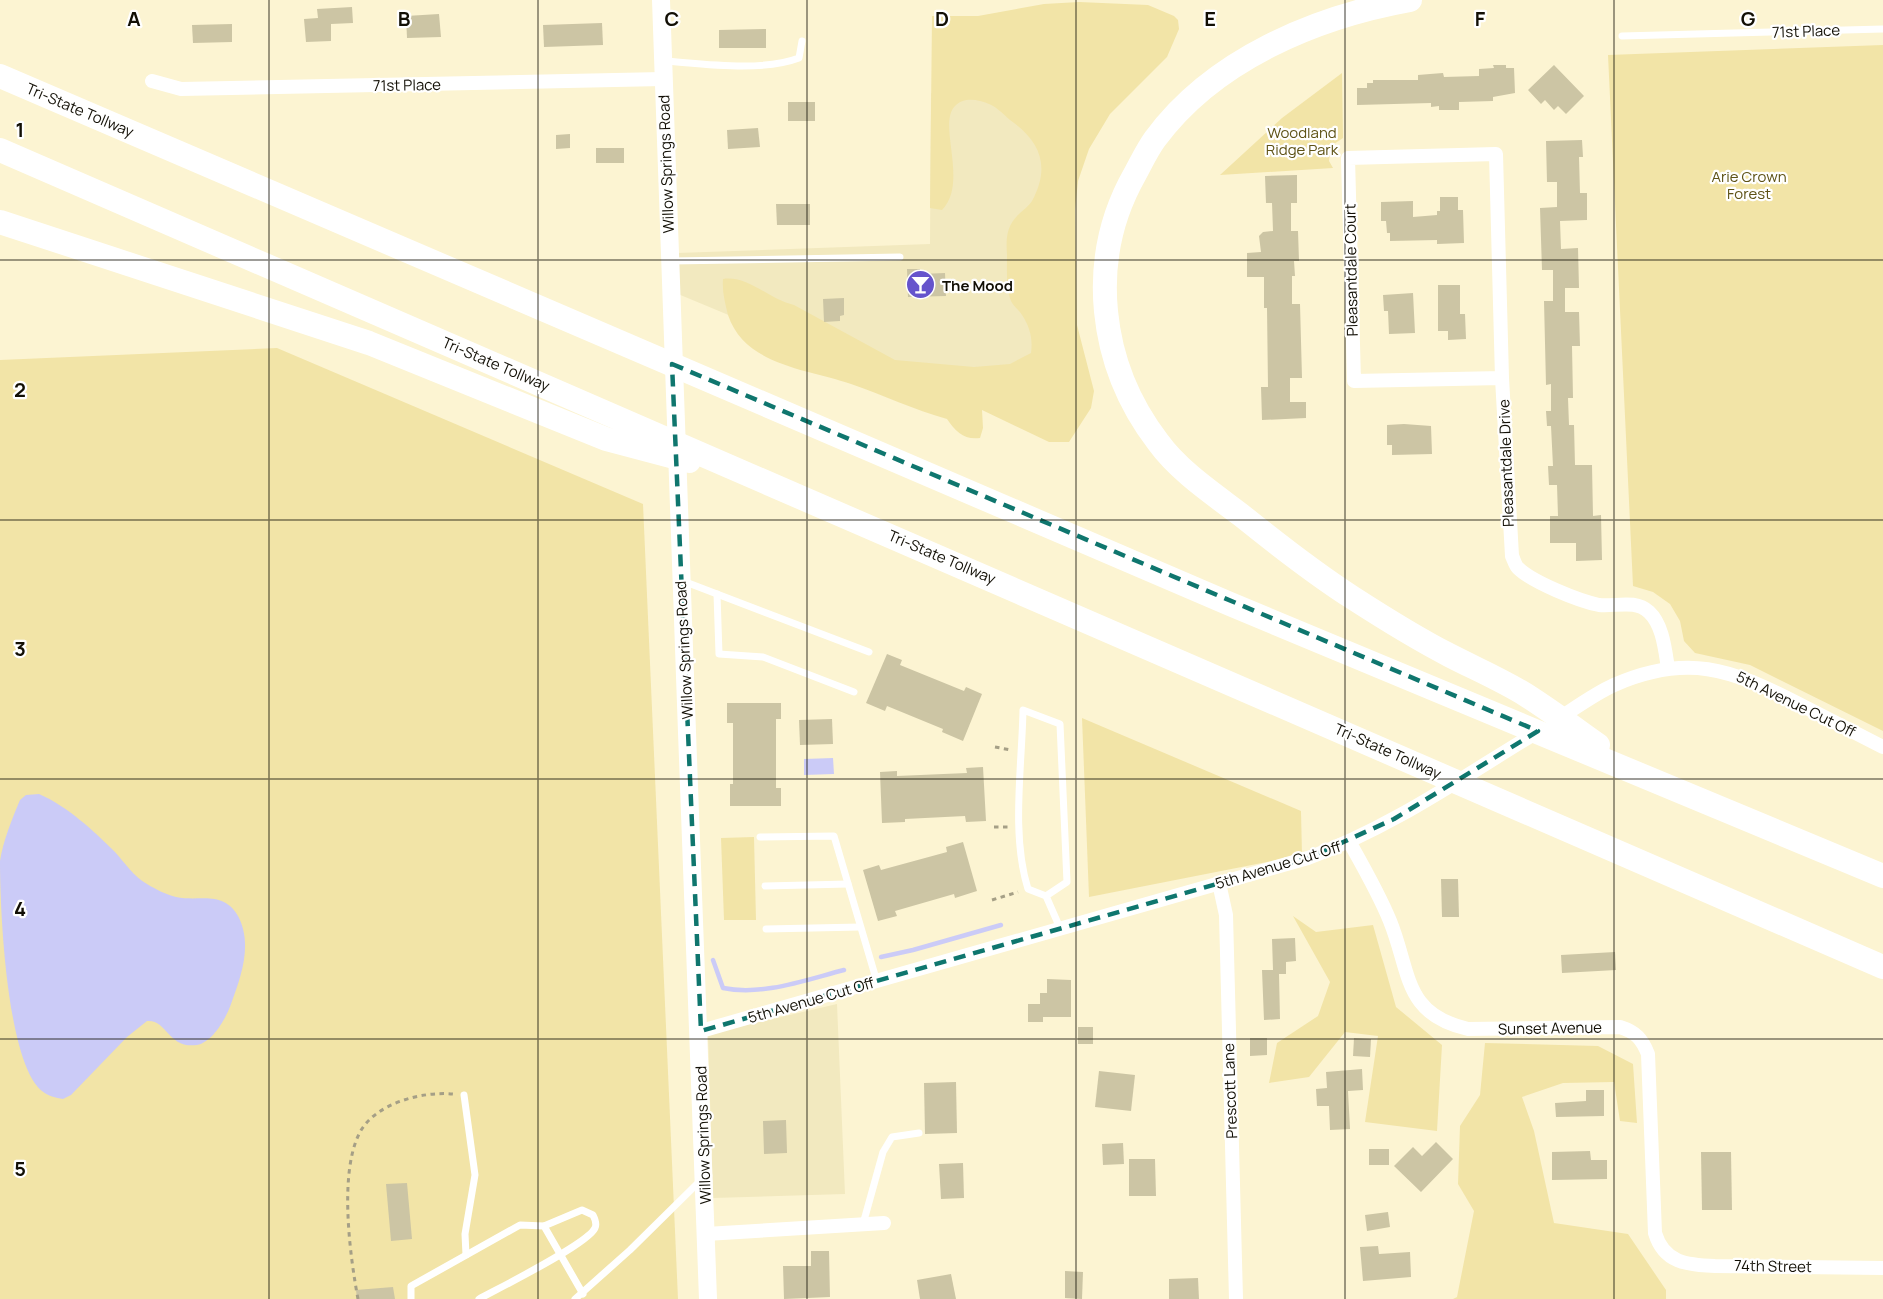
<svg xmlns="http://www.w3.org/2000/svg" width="1883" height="1299" font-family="Manrope,sans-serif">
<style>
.built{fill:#f2e9bf}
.green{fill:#f2e4a7}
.water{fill:#cbcbf7}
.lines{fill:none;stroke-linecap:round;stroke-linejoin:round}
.stream{stroke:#cbcbf7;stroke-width:4.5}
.building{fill:#ccc5a4}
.path{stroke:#a59f86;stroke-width:3;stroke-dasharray:4.5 4.5;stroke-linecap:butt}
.lane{stroke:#fff;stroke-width:7}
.street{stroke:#fff;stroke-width:14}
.secondary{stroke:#fff;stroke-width:18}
.highway{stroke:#fff;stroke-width:24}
.marked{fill:none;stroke:#0f766e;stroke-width:4.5;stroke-dasharray:12 8;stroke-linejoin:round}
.grid{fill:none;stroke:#120f05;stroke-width:1.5;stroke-opacity:0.55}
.labels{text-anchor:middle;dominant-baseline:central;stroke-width:4.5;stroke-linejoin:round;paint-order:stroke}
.street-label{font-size:15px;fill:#120f05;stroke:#fff}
.park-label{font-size:15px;fill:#5e5215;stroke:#fff}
.poi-label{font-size:15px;font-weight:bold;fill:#120f05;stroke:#fff;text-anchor:start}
.grid-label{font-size:20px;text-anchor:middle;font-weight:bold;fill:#120f05;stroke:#fff;stroke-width:4.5;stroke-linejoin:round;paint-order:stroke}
</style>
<rect width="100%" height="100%" fill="#fcf4d2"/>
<!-- built -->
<g class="built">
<polygon points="931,93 1065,95 1057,391 989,398 974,417 678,294 677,253 930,244"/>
<polygon points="837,1004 845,1194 713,1198 708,1034"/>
</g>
<!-- green -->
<g class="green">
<path d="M1079,2l69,3 26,11 4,4 1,9 -12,28 -57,57 -21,35 -11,32 -3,29 2,115 17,66 -3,17 -22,34h-20l-67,-32 1,18 -3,10c-16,2 -24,-6 -33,-19 -33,-9 -64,-24 -96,-35 -43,-15 -106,-18 -123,-69 -3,-12 -6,-23 -5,-36 25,-4 47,21 71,26l101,55 79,7 36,-3 21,-11c2,-14 -1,-26 -9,-38 -3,-5 -9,-9 -11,-14 -5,-13 -4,-32 -4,-46 -1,-16 -1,-29 12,-41 4,-4 10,-8 13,-13 19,-35 8,-60 -22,-81 -7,-6 -12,-12 -21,-16 -11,-5 -26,-7 -34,2 -18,18 14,76 -13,104l-12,-2 2,-192h46l66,-12z"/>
<polygon points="1883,45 1883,731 1750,665 1695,653 1684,641 1680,621 1670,604 1653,592 1633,586 1608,55"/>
<polygon points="1342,73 1343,138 1331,146 1329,161 1333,168 1220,175 1282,118"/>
<polygon points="277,348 643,504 678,1299 0,1299 0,360"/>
<polygon points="1082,718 1301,811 1302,855 1089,897"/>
<polygon points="754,837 756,920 724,920 721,838"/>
<polygon points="1293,916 1316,932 1373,925 1396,1007 1442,1045 1437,1131 1365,1122 1378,1036 1345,1032 1309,1077 1269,1083 1277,1043 1318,1016 1330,982"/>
<polygon points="1485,1043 1598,1046 1633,1064 1637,1123 1620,1121 1614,1082 1563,1083 1522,1097 1534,1131 1554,1223 1628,1234 1666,1290 1666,1299 1453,1299 1457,1297 1474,1211 1458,1184 1460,1126 1480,1095"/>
</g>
<!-- water -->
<g class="water">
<polygon points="833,758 834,774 804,775 804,759"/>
<path d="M39,794c28,12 55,37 76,58 10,11 19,25 32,32 8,5 20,11 29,13 23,5 47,-7 62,19 15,28 3,61 -7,88 -5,14 -18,38 -34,41 -29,4 -30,-26 -50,-24l-20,16 -56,58 -8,4c-7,-1 -15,-3 -21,-8 -36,-29 -42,-185 -42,-230 3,-20 12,-42 20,-61l6,-5z"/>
</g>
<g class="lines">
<!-- stream -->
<g class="stream">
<polyline points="881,957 913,950 1001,925"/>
<path d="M713,960l10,28c40,8 82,-8 121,-18"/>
</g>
</g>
<!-- building -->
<g class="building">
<polygon points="352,7 353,23 331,24 331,41 306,42 304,19 318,18 317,9"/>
<polygon points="439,14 441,37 407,38 406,16"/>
<polygon points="602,23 603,45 544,47 543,25"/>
<polygon points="232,24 232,42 193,43 192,25"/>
<polygon points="766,29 766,48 719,48 719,30"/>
<polygon points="1493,65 1506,65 1506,68 1514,68 1515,93 1493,97 1493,101 1459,102 1459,110 1439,110 1439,106 1431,107 1431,103 1357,105 1357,88 1367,88 1367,83 1373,83 1373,80 1418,80 1418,75 1430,74 1443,73 1444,77 1479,76 1479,69 1494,68"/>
<polygon points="1554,65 1584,96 1566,114 1558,106 1554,110 1545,100 1541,104 1528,90"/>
<rect x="788" y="102" width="27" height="19"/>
<polygon points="758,128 760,147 728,149 727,130"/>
<polygon points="570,134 570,148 556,149 556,135"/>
<polygon points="1582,140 1583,157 1579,157 1580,193 1587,193 1587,220 1560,221 1561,249 1578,248 1579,288 1565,288 1565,312 1579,312 1580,346 1572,346 1573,398 1568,398 1569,425 1574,425 1575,465 1592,465 1593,516 1601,515 1602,560 1576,561 1576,543 1550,543 1550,516 1558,516 1557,485 1549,485 1548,466 1553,466 1551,426 1547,426 1546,411 1551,411 1551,384 1546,385 1544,301 1553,301 1553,270 1542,270 1540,208 1557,207 1557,182 1547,182 1546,141"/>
<rect x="596" y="148" width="28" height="15"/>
<polygon points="1297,175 1297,203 1291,203 1291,231 1298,231 1299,261 1294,261 1295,276 1292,276 1292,304 1300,304 1302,378 1290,378 1290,402 1306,402 1306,418 1262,420 1261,387 1268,387 1267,308 1264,308 1264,277 1247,277 1247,253 1261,252 1259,236 1263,232 1273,231 1272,203 1266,203 1265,176"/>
<polygon points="1440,197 1458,197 1458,210 1463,210 1464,243 1437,244 1437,240 1390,241 1390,233 1387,233 1386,221 1381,221 1381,202 1413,201 1413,217 1437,215 1437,211 1440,211"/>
<polygon points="776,204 810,204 810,225 777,225"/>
<polygon points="907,269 920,269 920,274 945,273 946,296 908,297"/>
<polygon points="1438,285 1460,285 1460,314 1465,314 1466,339 1448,340 1448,331 1438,331"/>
<polygon points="1413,293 1415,333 1389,334 1388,311 1384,311 1383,295"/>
<polygon points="844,298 844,315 840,316 840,321 824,322 823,299"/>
<polygon points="1404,424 1431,426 1432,454 1392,455 1392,445 1387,445 1387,425"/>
<polygon points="887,654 902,660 900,665 964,691 966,687 982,694 963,741 942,732 943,729 887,706 885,711 866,703"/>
<polygon points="727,703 781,703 781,719 776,719 776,788 781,788 781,806 730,806 730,784 733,784 733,723 727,723"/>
<polygon points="832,719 833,744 800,745 799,720"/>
<polygon points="983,767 986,821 966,822 965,816 905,819 905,822 882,823 880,772 897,771 897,776 967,773 966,768"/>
<polygon points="963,842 977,891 955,898 954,894 895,911 897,916 878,921 863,870 879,865 881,870 947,852 946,847"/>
<polygon points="1441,879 1458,879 1459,917 1442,917"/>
<polygon points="1295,938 1296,961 1286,962 1286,974 1279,974 1280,1019 1264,1020 1262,970 1273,970 1272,939"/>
<polygon points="1615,952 1616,970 1562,973 1561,955"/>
<polygon points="1047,979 1071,980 1071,1017 1043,1017 1043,1022 1028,1022 1028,1004 1040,1004 1040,993 1047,993"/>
<rect x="1078" y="1027" width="15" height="17"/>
<polygon points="1250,1038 1267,1038 1267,1055 1250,1056"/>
<polygon points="1354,1038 1371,1039 1370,1057 1353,1056"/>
<polygon points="1362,1069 1363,1090 1348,1091 1350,1129 1330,1130 1329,1106 1317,1106 1316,1089 1327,1088 1326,1072"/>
<polygon points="1099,1071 1135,1075 1131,1111 1095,1107"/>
<polygon points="956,1082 957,1133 925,1134 924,1083"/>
<polygon points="1586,1090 1604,1090 1604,1116 1556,1117 1555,1103 1586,1101"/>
<polygon points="786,1120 787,1153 764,1154 763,1121"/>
<polygon points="1436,1142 1453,1159 1421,1192 1394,1166 1413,1147 1422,1156"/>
<polygon points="1123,1143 1124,1164 1103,1165 1102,1144"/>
<rect x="1369" y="1149" width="20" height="16"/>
<polygon points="1590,1151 1591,1160 1607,1160 1607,1179 1552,1180 1552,1152"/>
<polygon points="1701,1152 1731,1152 1732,1210 1702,1210"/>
<polygon points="1129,1159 1155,1159 1156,1196 1129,1196"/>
<polygon points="963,1163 964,1198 941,1199 939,1164"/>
<polygon points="407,1183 412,1239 391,1241 386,1184"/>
<polygon points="1388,1212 1390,1227 1367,1231 1365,1215"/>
<polygon points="1378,1246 1379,1254 1410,1252 1411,1277 1363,1281 1360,1247"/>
<polygon points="811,1251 829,1251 830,1297 784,1299 783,1266 811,1266"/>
<polygon points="1065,1271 1083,1272 1082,1299 1065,1298"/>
<polygon points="951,1274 956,1299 920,1299 917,1280"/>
<polygon points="1198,1278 1199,1299 1169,1299 1169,1279"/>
<polygon points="393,1287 395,1299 357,1299 356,1290"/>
</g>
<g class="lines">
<!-- path -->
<g class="path">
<polyline points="995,747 1011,750"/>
<polyline points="994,827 1009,827"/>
<polyline points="992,900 1018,892"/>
<path d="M358,1299c-8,-43 -19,-124 1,-165 15,-31 64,-43 94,-40"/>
</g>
<!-- lane -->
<g class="lane">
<polyline points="1622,36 1883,29"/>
<path d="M665,61c39,3 97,11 134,-3l3,-17"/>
<polyline points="671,261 900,257"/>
<polyline points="683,581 869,652"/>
<polyline points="717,594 719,654 763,657 854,692"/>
<polyline points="760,837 834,836 877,982"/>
<polyline points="765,886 848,884"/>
<path d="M1046,896l21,-14 -7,-158 -37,-14c-1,56 -12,125 5,179l18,7 14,32"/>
<polyline points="766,929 860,927"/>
<polyline points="464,1095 475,1175 465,1234 466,1255"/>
<polyline points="863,1224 883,1152 892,1137 919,1133"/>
<polyline points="411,1299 411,1286 520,1225 544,1226 583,1294"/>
<path d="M479,1299c20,-11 109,-55 116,-71 2,-4 0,-9 -2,-13l-11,-5 -38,16"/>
<polyline points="575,1299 630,1250 700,1181"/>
</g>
<!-- street -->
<g class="street">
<polyline points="152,81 181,89 663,79"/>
<path d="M1502,378l-148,3 -6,-223 148,-4 6,224 10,178c2,4 3,9 6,12 14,14 61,33 81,37 16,2 36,-6 50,7 14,13 16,38 19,56"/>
<path d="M1555,721c19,-12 39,-27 59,-36 73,-32 116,-16 183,18 29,15 57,29 86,44"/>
<path d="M1350,843c14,25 29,51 40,78 21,52 13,93 78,108l152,-2c16,5 22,12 28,27l7,179c9,30 32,32 60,33l168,2"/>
<polyline points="1219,883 1226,915 1236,1299"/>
<path d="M701,1031l607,-173c83,-30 156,-82 231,-127"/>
<polyline points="706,1234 884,1223"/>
</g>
<!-- secondary -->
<path class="secondary" d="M661,0c12,433 33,866 47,1299"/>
<!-- highway -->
<g class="highway">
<path d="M1410,0c-94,17 -196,59 -255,139 -8,11 -14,24 -20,35 -49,86 -36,191 23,268 21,29 54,51 83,73 36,29 73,58 112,83 31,20 63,40 96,57 25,13 53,25 77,40 25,16 48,33 72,50"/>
<polyline points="0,76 1230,604 1883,876"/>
<polyline points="0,150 1883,967"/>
<polyline points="0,222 369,343 606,439 689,461"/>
</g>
</g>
<!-- marked area -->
<path class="marked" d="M672,364l866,367 -144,88 -86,39 -607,173z"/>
<!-- grid -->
<path class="grid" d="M269,0v1299M538,0v1299M807,0v1299M1076,0v1299M1345,0v1299M1614,0v1299M0,260h1883M0,520h1883M0,779h1883M0,1039h1883"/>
<!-- icons -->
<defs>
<symbol id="bar-disc" viewBox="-11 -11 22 22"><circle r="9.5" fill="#6553cc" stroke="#fff"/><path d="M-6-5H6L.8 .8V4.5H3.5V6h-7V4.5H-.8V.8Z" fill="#fff"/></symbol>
</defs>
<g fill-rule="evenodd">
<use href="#bar-disc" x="904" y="268" width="33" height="33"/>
</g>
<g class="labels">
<!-- street labels -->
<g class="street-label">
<text transform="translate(1806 31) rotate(-2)">71st Place</text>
<text transform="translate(407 85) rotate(-1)">71st Place</text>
<text transform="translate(80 110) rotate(23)">Tri-State Tollway</text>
<text transform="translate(666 164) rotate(-92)">Willow Springs Road</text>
<text transform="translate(1351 270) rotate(-91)">Pleasantdale Court</text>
<text transform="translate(496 364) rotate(23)">Tri-State Tollway</text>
<text transform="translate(1506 463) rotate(-92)">Pleasantdale Drive</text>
<text transform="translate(942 557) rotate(23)">Tri-State Tollway</text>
<text transform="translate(684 650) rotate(-93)">Willow Springs Road</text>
<text transform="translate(1796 704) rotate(26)">5th Avenue Cut Off</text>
<text transform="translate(1388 751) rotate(24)">Tri-State Tollway</text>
<text transform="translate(1278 865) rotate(-17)">5th Avenue Cut Off</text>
<text transform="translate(811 1000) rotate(-16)">5th Avenue Cut Off</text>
<text transform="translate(1550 1028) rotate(-1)">Sunset Avenue</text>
<text transform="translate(1230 1091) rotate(-92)">Prescott Lane</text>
<text transform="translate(703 1135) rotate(-92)">Willow Springs Road</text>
<text transform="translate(1773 1266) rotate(1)">74th Street</text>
</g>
<!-- park labels -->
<g class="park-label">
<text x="1302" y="132">Woodland<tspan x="1302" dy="17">Ridge Park</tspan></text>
<text x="1749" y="176">Arie Crown<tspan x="1749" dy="17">Forest</tspan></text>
</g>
<!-- poi labels -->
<g class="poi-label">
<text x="942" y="285">The Mood</text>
</g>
</g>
<g class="grid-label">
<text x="134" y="26">A</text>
<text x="404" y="26">B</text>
<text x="672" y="26">C</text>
<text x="942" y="26">D</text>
<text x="1210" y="26">E</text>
<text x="1480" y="26">F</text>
<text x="1748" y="26">G</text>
<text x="20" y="137">1</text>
<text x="20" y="397">2</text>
<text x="20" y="656">3</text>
<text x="20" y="916">4</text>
<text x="20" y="1176">5</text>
</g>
</svg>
